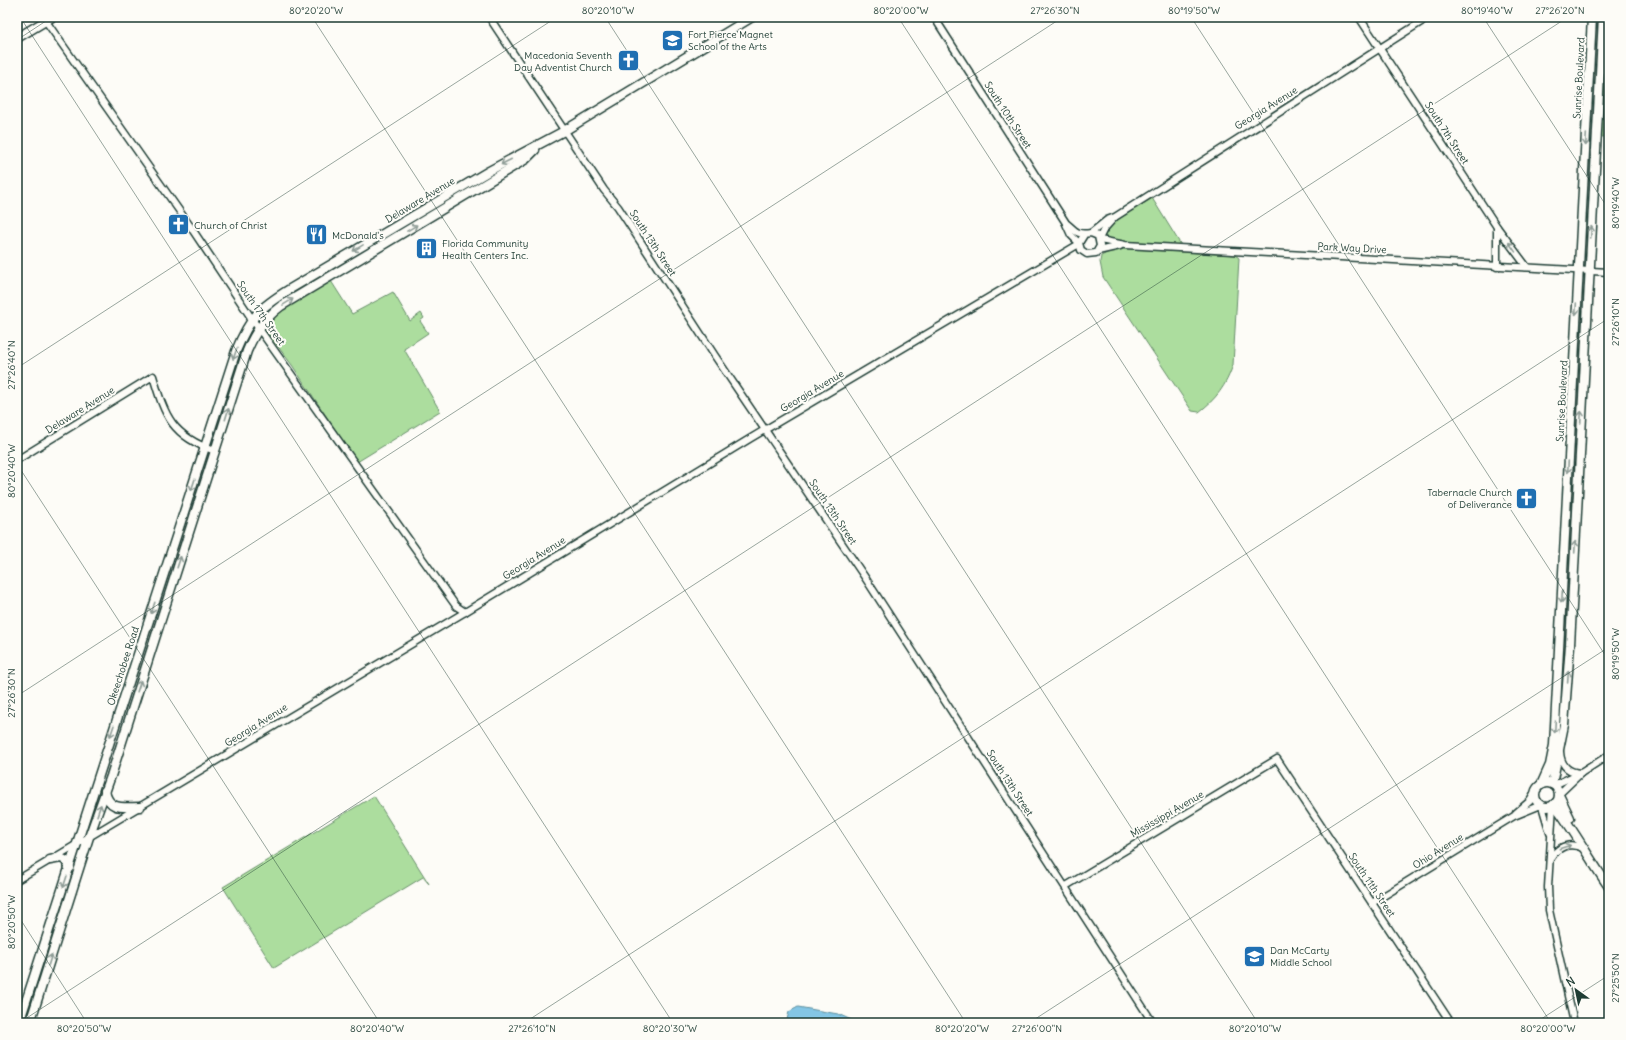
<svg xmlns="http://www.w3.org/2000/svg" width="1626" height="1040" font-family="Delius,sans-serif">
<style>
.green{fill:#acdd9e;stroke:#668d69}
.water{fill:#84c6e5;stroke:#5c8f9e}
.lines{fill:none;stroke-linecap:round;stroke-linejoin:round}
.minor-casing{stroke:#1f3d34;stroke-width:9}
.major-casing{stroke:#1f3d34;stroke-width:11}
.minor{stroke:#fdfcf7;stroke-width:6}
.major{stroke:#fdfcf7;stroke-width:8}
.oneway{stroke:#8e9c96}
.ticks{fill:none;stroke:#1f3d34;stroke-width:1;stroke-opacity:0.45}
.labels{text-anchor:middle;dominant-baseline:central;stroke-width:4;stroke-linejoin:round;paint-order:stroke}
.poi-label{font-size:10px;fill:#1f3d34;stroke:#fdfcf7;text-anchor:start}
.street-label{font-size:10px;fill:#1f3d34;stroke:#fdfcf7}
.neatline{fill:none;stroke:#1f3d34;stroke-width:1.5}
.ticks-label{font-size:10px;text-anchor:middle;fill:#1f3d34}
</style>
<rect width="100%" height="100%" fill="#fdfcf7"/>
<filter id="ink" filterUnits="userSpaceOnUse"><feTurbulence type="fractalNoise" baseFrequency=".025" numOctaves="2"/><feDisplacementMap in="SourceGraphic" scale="8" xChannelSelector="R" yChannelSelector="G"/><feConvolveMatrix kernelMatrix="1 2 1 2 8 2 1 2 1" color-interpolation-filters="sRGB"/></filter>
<g filter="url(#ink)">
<!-- green -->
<g class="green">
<polygon points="1607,17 1609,17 1609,136 1602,137"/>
<polygon points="1152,198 1181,245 1124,242 1102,238 1117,220"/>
<path d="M1117,248l118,7 4,3 -6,107c-7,21 -17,34 -34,47l-7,-1 -89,-134 -3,-15 1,-6z"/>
<polygon points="331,281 352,314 393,292 410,321 421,313 424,318 420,321 428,333 404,349 440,411 357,462 292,365 266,331 264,326 283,309"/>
<polygon points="374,796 429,884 423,877 274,968 223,887"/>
</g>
<!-- water -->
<polygon class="water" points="798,1007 838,1014 858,1023 786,1023 789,1012"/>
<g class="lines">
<defs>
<g id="minor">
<polyline points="43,17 190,226 252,319 456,606 465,612"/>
<polyline points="489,17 604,190 618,207 715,356 866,579 1153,1023"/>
<path d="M934,17l132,206c11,9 10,12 25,10l7,3 2,10 -4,7 -9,1 -6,-4 -2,-7 5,-8"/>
<polyline points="1359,17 1497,227 1497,267"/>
<polyline points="1066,224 1071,235 1079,243"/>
<polyline points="1497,227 1527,267"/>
<polyline points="1091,233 1107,220 1115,217 1429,17"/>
<polyline points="1099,239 1104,229 1114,218"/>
<polyline points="1100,240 1125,245 1609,272"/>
<polyline points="1098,251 1120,246"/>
<path d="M17,460l136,-84c12,41 19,60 62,75"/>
<path d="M1560,752c1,13 7,20 21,21"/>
<polyline points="1554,785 1578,774"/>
<polyline points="1559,794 1581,773 1609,755"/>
<polyline points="1553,805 1548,887 1549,910 1574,1023"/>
<polyline points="1542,806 1550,833"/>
<polyline points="1516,813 1530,801 1536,791"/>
<path d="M1551,858c8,-12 18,-16 32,-10"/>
<polyline points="17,880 465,612 751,438 1079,244"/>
<polyline points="1066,886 1277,759 1451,1023"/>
<polyline points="1372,903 1514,816 1541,805"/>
</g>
<g id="major">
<polyline points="17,38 52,17"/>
<circle cx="1547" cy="795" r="12"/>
<polyline points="1552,784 1564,725 1570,645 1603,17"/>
<polyline points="1541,785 1550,765 1554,745 1592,17"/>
<path d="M105,791c4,20 18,16 35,16"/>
<polyline points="1559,795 1570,818"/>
<path d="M1554,804c20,26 36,56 55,83"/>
<polyline points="50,860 61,858 65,860 70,868"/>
<path d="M19,1023l217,-672c14,-34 23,-43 54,-62l199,-118 75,-40 188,-114"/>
<path d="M30,1023l59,-186 22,-61 136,-425c8,-19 17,-32 34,-45l245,-147 9,-9"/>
</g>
</defs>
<!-- minor casing -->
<use href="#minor" class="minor-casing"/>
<!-- major casing -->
<use href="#major" class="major-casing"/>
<!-- minor -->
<use href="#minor" class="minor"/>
<!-- major -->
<use href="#major" class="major"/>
</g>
<!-- one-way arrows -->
<defs><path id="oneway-shaft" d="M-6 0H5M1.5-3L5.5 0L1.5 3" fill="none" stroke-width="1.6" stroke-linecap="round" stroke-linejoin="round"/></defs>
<g class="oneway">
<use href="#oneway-shaft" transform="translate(1586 140) rotate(93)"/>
<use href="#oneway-shaft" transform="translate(506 162) rotate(153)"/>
<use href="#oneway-shaft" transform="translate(412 228) rotate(-31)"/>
<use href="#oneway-shaft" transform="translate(1591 232) rotate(-87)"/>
<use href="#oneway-shaft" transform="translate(1512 247) rotate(-125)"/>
<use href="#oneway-shaft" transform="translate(358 248) rotate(149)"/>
<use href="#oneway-shaft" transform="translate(288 302) rotate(-31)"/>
<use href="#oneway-shaft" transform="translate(1576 309) rotate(93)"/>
<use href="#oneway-shaft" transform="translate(235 354) rotate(109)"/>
<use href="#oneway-shaft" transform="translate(227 414) rotate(-73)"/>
<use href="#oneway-shaft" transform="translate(1581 417) rotate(-87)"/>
<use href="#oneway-shaft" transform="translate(1568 467) rotate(93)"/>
<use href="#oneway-shaft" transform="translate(193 485) rotate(108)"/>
<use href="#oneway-shaft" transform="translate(1575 547) rotate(-87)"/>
<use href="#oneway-shaft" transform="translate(179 562) rotate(-72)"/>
<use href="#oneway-shaft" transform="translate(1562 597) rotate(93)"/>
<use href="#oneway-shaft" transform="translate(153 608) rotate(108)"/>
<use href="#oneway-shaft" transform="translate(1568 677) rotate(-86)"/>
<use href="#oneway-shaft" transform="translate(139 686) rotate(-72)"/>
<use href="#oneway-shaft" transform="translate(1555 727) rotate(93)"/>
<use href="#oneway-shaft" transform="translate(112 731) rotate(109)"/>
<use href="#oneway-shaft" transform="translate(99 810) rotate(-71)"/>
<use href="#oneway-shaft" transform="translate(1565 847) rotate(-18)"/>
<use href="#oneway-shaft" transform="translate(65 882) rotate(108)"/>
<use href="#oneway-shaft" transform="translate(50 960) rotate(-72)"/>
</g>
</g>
<!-- ticks -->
<path class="ticks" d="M20,17l653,1006M312,17l654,1006M605,17l653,1006M898,17l653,1006M1191,17l418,644M1483,17l126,193M17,40l35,-23M17,368l540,-351M17,464l363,559M17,696l1046,-679M17,914l70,109M19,1023l1549,-1006M524,1023l1085,-705M1029,1023l580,-376M1535,1023l74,-48"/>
<!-- icons -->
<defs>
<symbol id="school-square" viewBox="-11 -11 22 22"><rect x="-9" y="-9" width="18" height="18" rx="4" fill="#1f6fb2" stroke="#fdfcf7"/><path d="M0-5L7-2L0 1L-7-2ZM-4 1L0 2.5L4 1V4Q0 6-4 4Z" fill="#fff"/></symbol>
<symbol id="church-square" viewBox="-11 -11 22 22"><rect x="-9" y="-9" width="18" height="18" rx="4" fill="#1f6fb2" stroke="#fdfcf7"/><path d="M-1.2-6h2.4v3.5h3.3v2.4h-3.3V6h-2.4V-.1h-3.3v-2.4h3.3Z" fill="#fff"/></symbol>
<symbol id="restaurant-square" viewBox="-11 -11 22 22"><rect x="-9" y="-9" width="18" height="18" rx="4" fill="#1f6fb2" stroke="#fdfcf7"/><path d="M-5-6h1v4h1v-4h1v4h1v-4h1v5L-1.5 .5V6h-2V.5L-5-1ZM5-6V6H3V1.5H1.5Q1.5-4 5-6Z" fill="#fff"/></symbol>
<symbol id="building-square" viewBox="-11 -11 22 22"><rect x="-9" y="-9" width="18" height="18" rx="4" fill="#1f6fb2" stroke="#fdfcf7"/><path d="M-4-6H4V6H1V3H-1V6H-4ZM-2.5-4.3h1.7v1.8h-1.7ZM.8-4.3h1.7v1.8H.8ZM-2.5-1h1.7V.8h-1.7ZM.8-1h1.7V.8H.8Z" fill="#fff"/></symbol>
</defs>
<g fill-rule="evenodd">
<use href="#school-square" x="660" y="28" width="25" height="25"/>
<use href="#church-square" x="616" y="48" width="25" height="25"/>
<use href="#church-square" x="166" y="212" width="25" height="25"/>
<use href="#restaurant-square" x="304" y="222" width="25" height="25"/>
<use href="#building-square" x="414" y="236" width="25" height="25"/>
<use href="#church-square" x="1514" y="486" width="25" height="25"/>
<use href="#school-square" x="1242" y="944" width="25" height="25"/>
</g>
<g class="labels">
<!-- poi labels -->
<g class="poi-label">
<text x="688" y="34">Fort Pierce Magnet<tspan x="688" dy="12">School of the Arts</tspan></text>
<text x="612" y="55" text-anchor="end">Macedonia Seventh<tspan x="612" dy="12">Day Adventist Church</tspan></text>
<text x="194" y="225">Church of Christ</text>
<text x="332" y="235">McDonald's</text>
<text x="442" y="243">Florida Community<tspan x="442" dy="12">Health Centers Inc.</tspan></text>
<text x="1512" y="492" text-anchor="end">Tabernacle Church<tspan x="1512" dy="12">of Deliverance</tspan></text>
<text x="1270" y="950">Dan McCarty<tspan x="1270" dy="12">Middle School</tspan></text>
</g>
<!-- street labels -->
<g class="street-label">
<text transform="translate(1579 78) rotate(-87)">Sunrise Boulevard</text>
<text transform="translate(1266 108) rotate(-32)">Georgia Avenue</text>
<text transform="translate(1008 115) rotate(57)">South 10th Street</text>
<text transform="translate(1447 133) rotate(57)">South 7th Street</text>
<text transform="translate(420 200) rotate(-31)">Delaware Avenue</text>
<text transform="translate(653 243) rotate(57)">South 13th Street</text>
<text transform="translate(1352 248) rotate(3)">Park Way Drive</text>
<text transform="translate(261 313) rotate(55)">South 17th Street</text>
<text transform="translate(812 391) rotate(-31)">Georgia Avenue</text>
<text transform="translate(1562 401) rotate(-87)">Sunrise Boulevard</text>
<text transform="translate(80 410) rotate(-32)">Delaware Avenue</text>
<text transform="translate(833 512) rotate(56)">South 13th Street</text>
<text transform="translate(534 558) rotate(-32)">Georgia Avenue</text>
<text transform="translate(123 666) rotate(-72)">Okeechobee Road</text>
<text transform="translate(256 725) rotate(-32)">Georgia Avenue</text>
<text transform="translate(1010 783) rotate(57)">South 13th Street</text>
<text transform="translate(1167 814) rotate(-30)">Mississippi Avenue</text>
<text transform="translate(1438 851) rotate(-32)">Ohio Avenue</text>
<text transform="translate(1372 885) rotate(56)">South 11th Street</text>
</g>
</g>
<!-- margin -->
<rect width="1626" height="1040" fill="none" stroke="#fdfcf7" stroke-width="44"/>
<!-- north arrow -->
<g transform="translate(1576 990) rotate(327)" stroke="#fdfcf7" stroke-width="3" paint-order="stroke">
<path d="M0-3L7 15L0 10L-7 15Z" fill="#1f3d34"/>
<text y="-6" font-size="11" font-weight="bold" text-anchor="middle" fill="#1f3d34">N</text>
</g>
<rect x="22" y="22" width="1582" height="996" class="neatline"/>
<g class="ticks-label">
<text x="316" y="14">80°20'20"W</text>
<text x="608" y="14">80°20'10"W</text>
<text x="901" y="14">80°20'00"W</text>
<text x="1055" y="14">27°26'30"N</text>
<text x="1194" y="14">80°19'50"W</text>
<text x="1487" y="14">80°19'40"W</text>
<text x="1560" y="14">27°26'20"N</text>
<text transform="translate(1615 203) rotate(-90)" y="4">80°19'40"W</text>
<text transform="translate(1615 322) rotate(-90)" y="4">27°26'10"N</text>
<text transform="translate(11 365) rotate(-90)" y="4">27°26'40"N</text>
<text transform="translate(11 471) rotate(-90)" y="4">80°20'40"W</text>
<text transform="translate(1615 654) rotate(-90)" y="4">80°19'50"W</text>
<text transform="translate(11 693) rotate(-90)" y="4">27°26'30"N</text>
<text transform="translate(11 922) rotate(-90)" y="4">80°20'50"W</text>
<text transform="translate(1615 978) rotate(-90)" y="4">27°25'50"N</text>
<text x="84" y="1032">80°20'50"W</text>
<text x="377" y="1032">80°20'40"W</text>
<text x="532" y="1032">27°26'10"N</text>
<text x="670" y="1032">80°20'30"W</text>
<text x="962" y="1032">80°20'20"W</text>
<text x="1037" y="1032">27°26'00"N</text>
<text x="1255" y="1032">80°20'10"W</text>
<text x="1548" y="1032">80°20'00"W</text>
</g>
</svg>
